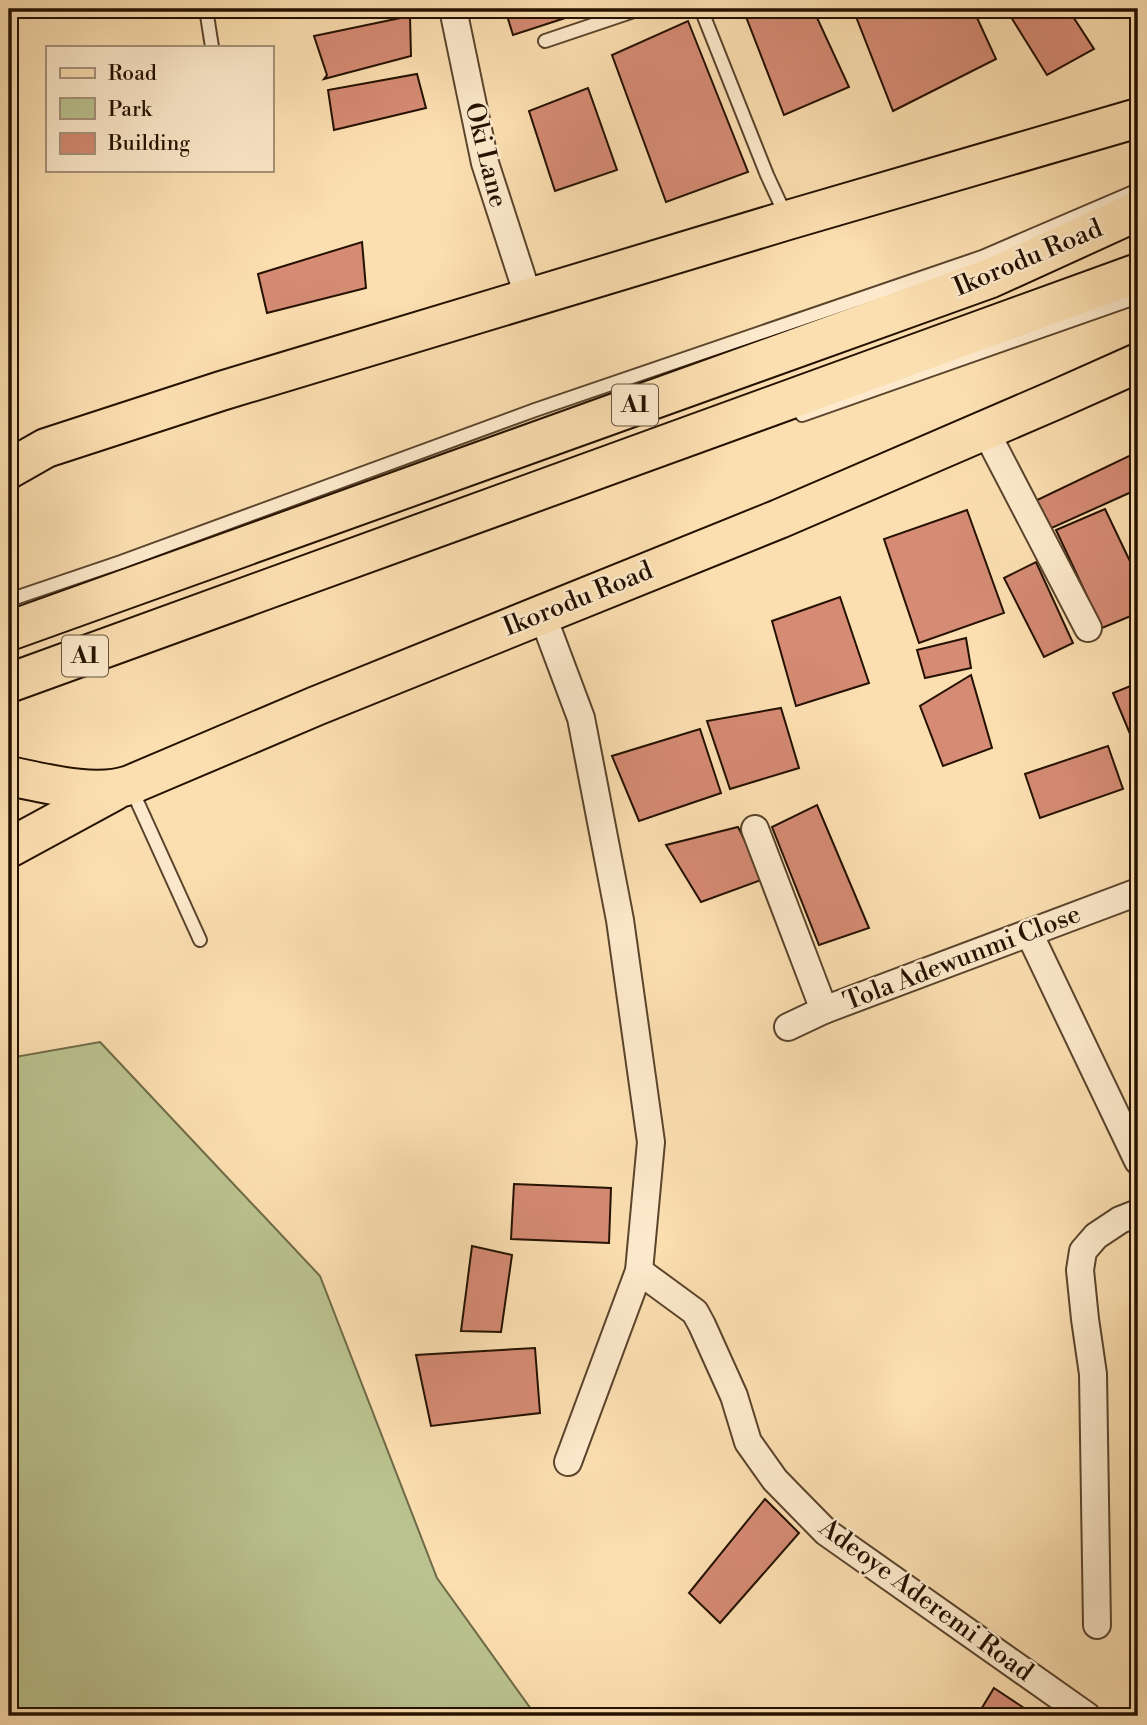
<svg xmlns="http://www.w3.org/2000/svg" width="1147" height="1725" font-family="'Libre Bodoni',serif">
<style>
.green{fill:#bac38f;stroke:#6f6a48;stroke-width:2}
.building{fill:#d58b74;stroke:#241100;stroke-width:2}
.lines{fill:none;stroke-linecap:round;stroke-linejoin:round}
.lane-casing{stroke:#5a442c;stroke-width:16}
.street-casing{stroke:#5a442c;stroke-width:30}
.primary-casing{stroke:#241100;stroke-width:42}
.highway-casing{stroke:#241100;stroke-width:42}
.lane{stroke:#fdeacc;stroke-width:12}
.street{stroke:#fdeacc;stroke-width:26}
.primary{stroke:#fcdfb1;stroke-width:38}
.highway{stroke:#fcdfb1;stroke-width:38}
.labels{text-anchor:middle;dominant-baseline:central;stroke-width:5;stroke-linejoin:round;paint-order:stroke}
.shield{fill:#fdeacc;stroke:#65523d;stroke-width:2}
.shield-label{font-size:24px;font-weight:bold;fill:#241100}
.street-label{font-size:26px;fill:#241100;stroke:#fdeacc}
</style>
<rect width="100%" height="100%" fill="#fcdfb1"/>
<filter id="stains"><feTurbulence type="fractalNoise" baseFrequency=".00286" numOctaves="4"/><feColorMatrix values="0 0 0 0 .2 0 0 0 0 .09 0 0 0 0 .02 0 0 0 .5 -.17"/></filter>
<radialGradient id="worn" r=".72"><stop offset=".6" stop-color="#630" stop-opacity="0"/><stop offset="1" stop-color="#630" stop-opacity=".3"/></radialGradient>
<!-- green -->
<polygon class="green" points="100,1042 320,1276 437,1578 536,1716 9,1716 9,1058"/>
<!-- building -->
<g class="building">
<polygon points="52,9 137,9 53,18"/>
<polygon points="505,9 593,9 513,35"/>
<polygon points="743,9 813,9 849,87 784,115"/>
<polygon points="853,9 973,9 996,59 893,111"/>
<polygon points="1006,9 1068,9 1094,49 1047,75"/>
<polygon points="410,16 411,56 324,79 327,75 314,36"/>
<polygon points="688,21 748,172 666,202 612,55"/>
<polygon points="417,74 426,108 334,130 328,90"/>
<polygon points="588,88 617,170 555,191 529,111"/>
<polygon points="362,242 366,288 267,313 258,274"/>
<polygon points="1131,455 1138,473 1138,489 1045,531 1033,502"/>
<polygon points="1105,509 1138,578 1138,613 1102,628 1056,530"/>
<polygon points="967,510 1004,613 919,643 884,539"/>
<polygon points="1036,562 1073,643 1044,657 1004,578"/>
<polygon points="840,597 869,683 796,706 772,621"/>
<polygon points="966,638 971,668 925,678 917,650"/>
<polygon points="971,675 992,748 943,766 920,706"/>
<polygon points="1138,683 1138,753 1113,693"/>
<polygon points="781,708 799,768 730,789 707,721"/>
<polygon points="700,729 721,793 639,821 612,756"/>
<polygon points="1108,746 1123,789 1040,818 1025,774"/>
<polygon points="817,805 869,928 819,945 772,827"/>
<polygon points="738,827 764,879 701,902 666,845"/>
<polygon points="514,1184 611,1188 609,1243 511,1239"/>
<polygon points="472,1246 512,1255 501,1332 461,1331"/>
<polygon points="535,1348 540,1413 431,1426 416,1355"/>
<polygon points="765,1499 799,1533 720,1623 689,1593"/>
<polygon points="994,1688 1036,1716 977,1716"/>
</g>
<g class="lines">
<defs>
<g id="lane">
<polyline points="206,9 212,47"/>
<polyline points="701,9 767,175 786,216"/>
<polyline points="545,41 640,9"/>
<polyline points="802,415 1138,297"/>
<polyline points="9,600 121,562 535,410 982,257 1138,190"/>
<polyline points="131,788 200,940"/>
</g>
<g id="street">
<polyline points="453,9 485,163 529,299"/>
<polyline points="985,430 1088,628"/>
<polyline points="542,614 581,718 620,920 651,1142 639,1271 568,1462"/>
<polyline points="755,829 824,1010"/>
<polyline points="1029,933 1138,1161"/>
<polyline points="788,1027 824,1010 1138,892"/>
<polyline points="639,1271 695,1312 702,1325 734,1396 748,1442 775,1480 826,1532 1087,1716"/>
<polyline points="1097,1625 1093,1374 1085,1319 1080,1270 1083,1251 1096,1236 1120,1220 1138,1213"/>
</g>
<g id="primary">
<polyline points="9,469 46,448 221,391 788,220 1138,118"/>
<path d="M9,776c35,7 86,21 121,9l186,-79 463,-187 276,-119 83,-37"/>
<polyline points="9,848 114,791"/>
</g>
<g id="highway">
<polyline points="9,631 991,278 1138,211"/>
<polyline points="9,683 1138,273"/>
</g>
</defs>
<!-- lane casing -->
<use href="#lane" class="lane-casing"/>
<!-- street casing -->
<use href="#street" class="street-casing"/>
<!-- primary casing -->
<use href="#primary" class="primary-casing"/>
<!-- highway casing -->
<use href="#highway" class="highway-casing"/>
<!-- lane -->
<use href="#lane" class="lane"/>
<!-- street -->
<use href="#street" class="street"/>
<!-- primary -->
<use href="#primary" class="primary"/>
<!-- highway -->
<use href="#highway" class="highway"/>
</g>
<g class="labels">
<!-- shield labels -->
<g class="shield">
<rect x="612" y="384.5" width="46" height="41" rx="5"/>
<rect x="62" y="635.5" width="46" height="41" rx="5"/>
</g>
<g class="shield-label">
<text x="635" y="405">A1</text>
<text x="85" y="656">A1</text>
</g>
<!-- street labels -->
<g class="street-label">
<text transform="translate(486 155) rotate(76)">Oki Lane</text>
<text transform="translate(1028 258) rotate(-23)">Ikorodu Road</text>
<text transform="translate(578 599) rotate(-22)">Ikorodu Road</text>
<text transform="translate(962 958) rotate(-21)">Tola Adewunmi Close</text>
<text transform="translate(926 1600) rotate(36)">Adeoye Aderemi Road</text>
</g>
</g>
<!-- margin -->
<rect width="1147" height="1725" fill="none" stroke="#fcdfb1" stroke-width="35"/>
<rect x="10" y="10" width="1126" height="1704" fill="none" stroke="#241100" stroke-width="3.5"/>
<rect x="18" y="18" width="1112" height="1690" fill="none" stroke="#241100" stroke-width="2"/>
<!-- legend -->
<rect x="46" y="46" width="228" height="126" fill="#fdeacc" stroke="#a6937a" stroke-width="2"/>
<rect x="60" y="68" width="35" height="10" fill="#fcdfb1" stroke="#a6937a" stroke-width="2"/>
<text x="108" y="80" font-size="21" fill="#241100">Road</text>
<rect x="60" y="98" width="35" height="21" fill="#bac38f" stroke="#a6937a" stroke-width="2"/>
<text x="108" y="116" font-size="21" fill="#241100">Park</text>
<rect x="60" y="133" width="35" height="21" fill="#d58b74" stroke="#a6937a" stroke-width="2"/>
<text x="108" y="150" font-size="21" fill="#241100">Building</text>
<rect width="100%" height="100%" filter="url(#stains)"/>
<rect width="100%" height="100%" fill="url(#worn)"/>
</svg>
